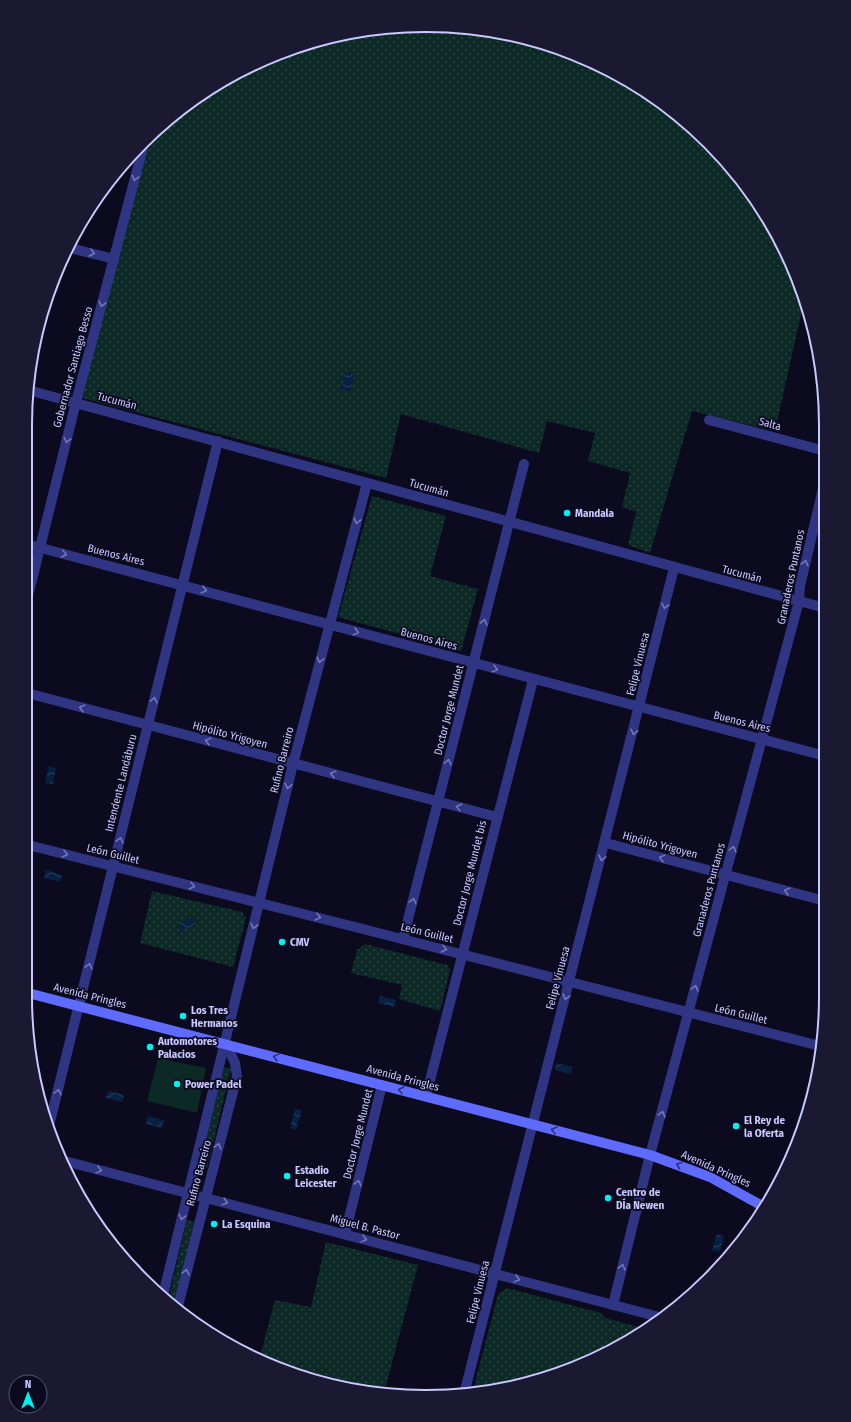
<svg xmlns="http://www.w3.org/2000/svg" width="851" height="1422" font-family="'Fira Sans Condensed',sans-serif">
<style>
.grass{fill:url(#grass-dots)}
.park{fill:#0c2926}
.water{fill:url(#water-waves)}
.lines{fill:none;stroke-linecap:round;stroke-linejoin:round}
.minor{stroke:#303583;stroke-width:10}
.tertiary{stroke:#303583;stroke-width:10}
.secondary{stroke:#5f6aff;stroke-width:10}
.oneway{stroke:#7577bb}
.oneway2{stroke:#2d3079}
.poi-dot{fill:#00f1f3;stroke:#0b0a1f;stroke-width:1.5}
.labels{text-anchor:middle;dominant-baseline:central;stroke-width:3.5;stroke-linejoin:round;paint-order:stroke}
.street-label{font-size:11px;fill:#c9c8ff;stroke:#0b0a1f}
.poi-label{font-size:11px;font-weight:bold;fill:#c9c8ff;stroke:#0b0a1f;text-anchor:start}
.rim{fill:none;stroke:#c9c8ff;stroke-width:2}
</style>
<defs>
<pattern id="grass-dots" width="8" height="8" patternUnits="userSpaceOnUse"><rect width="8" height="8" fill="#0c2926"/><path d="M2 2h.1M6 6h.1" fill="none" stroke="#2e4747" stroke-width="1.8" stroke-linecap="round"/></pattern>
<pattern id="water-waves" width="16" height="10" patternUnits="userSpaceOnUse"><rect width="16" height="10" fill="#062142"/><path d="M0 5q4-4 8 0t8 0" fill="none" stroke="#29405e"/></pattern>
</defs>
<rect width="100%" height="100%" fill="#0b0a1f"/>
<!-- grass -->
<g class="grass">
<polygon points="426,25 504,33 579,56 648,93 726,161 772,225 804,301 775,431 692,411 650,553 628,545 636,512 622,507 630,473 588,461 595,433 547,421 539,453 401,414 386,478 82,398 145,140 203,92 272,55 348,33"/>
<polygon points="372,496 446,516 430,576 478,589 461,651 338,617"/>
<polygon points="152,891 242,912 246,918 233,967 140,943"/>
<polygon points="365,944 447,965 450,970 440,1011 399,999 402,985 351,973 357,950"/>
<polygon points="224,1067 231,1069 207,1168 200,1166"/>
<polygon points="187,1220 194,1222 174,1306 168,1301"/>
<polygon points="326,1242 418,1265 384,1393 348,1389 297,1376 259,1360 275,1300 311,1307"/>
<polygon points="507,1288 601,1313 605,1318 646,1329 603,1356 554,1376 472,1394 498,1294"/>
</g>
<!-- park -->
<polygon class="park" points="158,1058 206,1068 197,1113 147,1101"/>
<!-- water -->
<g class="water">
<polygon points="345,372 355,374 350,392 341,390"/>
<polygon points="49,766 56,768 53,784 45,783"/>
<polygon points="46,870 62,875 60,882 44,878"/>
<polygon points="193,917 196,924 181,931 178,924"/>
<polygon points="380,996 396,1000 394,1007 378,1003"/>
<polygon points="556,1063 572,1067 571,1074 555,1070"/>
<polygon points="108,1091 124,1095 122,1102 106,1098"/>
<polygon points="295,1109 302,1110 296,1130 290,1128"/>
<polygon points="148,1116 164,1120 162,1128 146,1124"/>
<polygon points="717,1234 724,1236 720,1252 712,1250"/>
</g>
<g class="lines">
<!-- minor -->
<g class="minor">
<polyline points="70,248 114,259"/>
<polyline points="28,390 825,608"/>
<polyline points="709,420 825,451"/>
<polyline points="26,544 825,756"/>
<polyline points="27,600 76,402 145,140"/>
<polyline points="27,693 497,817"/>
<polyline points="606,843 825,901"/>
<polyline points="403,939 524,464"/>
<polyline points="426,1096 533,680"/>
<polyline points="48,1130 218,441"/>
<polyline points="61,1160 663,1318"/>
<polyline points="345,1234 382,1085"/>
<polyline points="163,1295 293,764 367,483"/>
<polyline points="613,1305 650,1155 799,601 800,586 825,480"/>
<polyline points="177,1310 237,1076 235,1063 226,1044"/>
<polyline points="464,1394 674,568"/>
</g>
<!-- tertiary -->
<polyline class="tertiary" points="28,845 355,927 820,1046"/>
<!-- secondary -->
<polyline class="secondary" points="28,993 650,1155 710,1177 764,1207"/>
</g>
<!-- one-way arrows -->
<defs><path id="oneway-chevron" d="M-2-3.5L2.5 0L-2 3.5" fill="none" stroke-width="1.6" stroke-linecap="round" stroke-linejoin="round"/></defs>
<g class="oneway">
<use href="#oneway-chevron" transform="translate(135 178) rotate(104)"/>
<use href="#oneway-chevron" transform="translate(92 253) rotate(14)"/>
<use href="#oneway-chevron" transform="translate(102 304) rotate(105)"/>
<use href="#oneway-chevron" transform="translate(67 440) rotate(104)"/>
<use href="#oneway-chevron" transform="translate(357 521) rotate(105)"/>
<use href="#oneway-chevron" transform="translate(64 554) rotate(14)"/>
<use href="#oneway-chevron" transform="translate(805 563) rotate(-76)"/>
<use href="#oneway-chevron" transform="translate(204 590) rotate(15)"/>
<use href="#oneway-chevron" transform="translate(665 606) rotate(104)"/>
<use href="#oneway-chevron" transform="translate(484 622) rotate(-76)"/>
<use href="#oneway-chevron" transform="translate(356 632) rotate(15)"/>
<use href="#oneway-chevron" transform="translate(320 660) rotate(105)"/>
<use href="#oneway-chevron" transform="translate(495 669) rotate(15)"/>
<use href="#oneway-chevron" transform="translate(154 700) rotate(-76)"/>
<use href="#oneway-chevron" transform="translate(82 708) rotate(-165)"/>
<use href="#oneway-chevron" transform="translate(634 732) rotate(104)"/>
<use href="#oneway-chevron" transform="translate(208 741) rotate(-165)"/>
<use href="#oneway-chevron" transform="translate(448 762) rotate(-76)"/>
<use href="#oneway-chevron" transform="translate(333 774) rotate(-165)"/>
<use href="#oneway-chevron" transform="translate(288 786) rotate(103)"/>
<use href="#oneway-chevron" transform="translate(459 807) rotate(-166)"/>
<use href="#oneway-chevron" transform="translate(120 840) rotate(-76)"/>
<use href="#oneway-chevron" transform="translate(733 849) rotate(-75)"/>
<use href="#oneway-chevron" transform="translate(65 854) rotate(14)"/>
<use href="#oneway-chevron" transform="translate(602 858) rotate(104)"/>
<use href="#oneway-chevron" transform="translate(662 858) rotate(-165)"/>
<use href="#oneway-chevron" transform="translate(192 886) rotate(14)"/>
<use href="#oneway-chevron" transform="translate(787 891) rotate(-165)"/>
<use href="#oneway-chevron" transform="translate(413 901) rotate(-76)"/>
<use href="#oneway-chevron" transform="translate(318 917) rotate(14)"/>
<use href="#oneway-chevron" transform="translate(254 926) rotate(104)"/>
<use href="#oneway-chevron" transform="translate(444 949) rotate(14)"/>
<use href="#oneway-chevron" transform="translate(89 966) rotate(-76)"/>
<use href="#oneway-chevron" transform="translate(695 988) rotate(-75)"/>
<use href="#oneway-chevron" transform="translate(566 997) rotate(105)"/>
<use href="#oneway-chevron" transform="translate(58 1092) rotate(-76)"/>
<use href="#oneway-chevron" transform="translate(662 1114) rotate(-75)"/>
<use href="#oneway-chevron" transform="translate(218 1146) rotate(-75)"/>
<use href="#oneway-chevron" transform="translate(99 1170) rotate(15)"/>
<use href="#oneway-chevron" transform="translate(358 1183) rotate(-76)"/>
<use href="#oneway-chevron" transform="translate(225 1202) rotate(15)"/>
<use href="#oneway-chevron" transform="translate(182 1217) rotate(104)"/>
<use href="#oneway-chevron" transform="translate(364 1239) rotate(15)"/>
<use href="#oneway-chevron" transform="translate(622 1267) rotate(-76)"/>
<use href="#oneway-chevron" transform="translate(186 1272) rotate(-76)"/>
<use href="#oneway-chevron" transform="translate(517 1279) rotate(15)"/>
</g>
<g class="oneway2">
<use href="#oneway-chevron" transform="translate(276 1057) rotate(-165)"/>
<use href="#oneway-chevron" transform="translate(401 1090) rotate(-166)"/>
<use href="#oneway-chevron" transform="translate(554 1130) rotate(-165)"/>
<use href="#oneway-chevron" transform="translate(679 1165) rotate(-160)"/>
</g>
<!-- markers -->
<g class="poi-dot">
<circle cx="567" cy="513" r="4"/>
<circle cx="282" cy="942" r="4"/>
<circle cx="183" cy="1016" r="4"/>
<circle cx="150" cy="1047" r="4"/>
<circle cx="177" cy="1084" r="4"/>
<circle cx="736" cy="1126" r="4"/>
<circle cx="287" cy="1176" r="4"/>
<circle cx="608" cy="1198" r="4"/>
<circle cx="214" cy="1224" r="4"/>
</g>
<g class="labels">
<!-- street labels -->
<g class="street-label">
<text transform="translate(73 367) rotate(-75)">Gobernador Santiago Besso</text>
<text transform="translate(117 401) rotate(15)">Tucumán</text>
<text transform="translate(770 424) rotate(15)">Salta</text>
<text transform="translate(429 488) rotate(16)">Tucumán</text>
<text transform="translate(116 555) rotate(14)">Buenos Aires</text>
<text transform="translate(742 574) rotate(15)">Tucumán</text>
<text transform="translate(791 577) rotate(-78)">Granaderos Puntanos</text>
<text transform="translate(429 639) rotate(15)">Buenos Aires</text>
<text transform="translate(638 664) rotate(-76)">Felipe Vinuesa</text>
<text transform="translate(449 710) rotate(-76)">Doctor Jorge Mundet</text>
<text transform="translate(742 722) rotate(14)">Buenos Aires</text>
<text transform="translate(230 735) rotate(15)">Hipólito Yrigoyen</text>
<text transform="translate(282 760) rotate(-76)">Rufino Barreiro</text>
<text transform="translate(121 783) rotate(-76)">Intendente Landáburu</text>
<text transform="translate(660 845) rotate(15)">Hipólito Yrigoyen</text>
<text transform="translate(113 854) rotate(14)">León Guillet</text>
<text transform="translate(470 873) rotate(-76)">Doctor Jorge Mundet bis</text>
<text transform="translate(709 890) rotate(-75)">Granaderos Puntanos</text>
<text transform="translate(427 933) rotate(14)">León Guillet</text>
<text transform="translate(558 978) rotate(-75)">Felipe Vinuesa</text>
<text transform="translate(90 996) rotate(14)">Avenida Pringles</text>
<text transform="translate(741 1014) rotate(14)">León Guillet</text>
<text transform="translate(403 1078) rotate(15)">Avenida Pringles</text>
<text transform="translate(358 1134) rotate(-76)">Doctor Jorge Mundet</text>
<text transform="translate(716 1169) rotate(24)">Avenida Pringles</text>
<text transform="translate(199 1173) rotate(-75)">Rufino Barreiro</text>
<text transform="translate(365 1227) rotate(15)">Miguel B. Pastor</text>
<text transform="translate(478 1292) rotate(-76)">Felipe Vinuesa</text>
</g>
<!-- poi labels -->
<g class="poi-label">
<text x="575" y="513">Mandala</text>
<text x="290" y="942">CMV</text>
<text x="191" y="1010">Los Tres<tspan x="191" dy="13">Hermanos</tspan></text>
<text x="158" y="1041">Automotores<tspan x="158" dy="13">Palacios</tspan></text>
<text x="185" y="1084">Power Padel</text>
<text x="744" y="1120">El Rey de<tspan x="744" dy="13">la Oferta</tspan></text>
<text x="295" y="1170">Estadio<tspan x="295" dy="13">Leicester</tspan></text>
<text x="616" y="1192">Centro de<tspan x="616" dy="13">DÍa Newen</tspan></text>
<text x="222" y="1224">La Esquina</text>
</g>
</g>
<!-- crop -->
<path d="M0 0H851V1422H0ZM425 32H426A393 393 0 0 1 819 425V997A393 393 0 0 1 426 1390H425A393 393 0 0 1 32 997V425A393 393 0 0 1 425 32Z" fill="#1a1931" fill-rule="evenodd"/>
<path class="rim" d="M425 32H426A393 393 0 0 1 819 425V997A393 393 0 0 1 426 1390H425A393 393 0 0 1 32 997V425A393 393 0 0 1 425 32Z"/>
<!-- north arrow -->
<g transform="translate(28 1394)"><circle r="19" fill="#0b0a1f" stroke="#575679"/>
<path d="M0-3L7 15L0 10L-7 15Z" fill="#00f1f3"/>
<text y="-6" font-size="11" font-weight="bold" text-anchor="middle" fill="#c9c8ff">N</text>
</g>
</svg>
